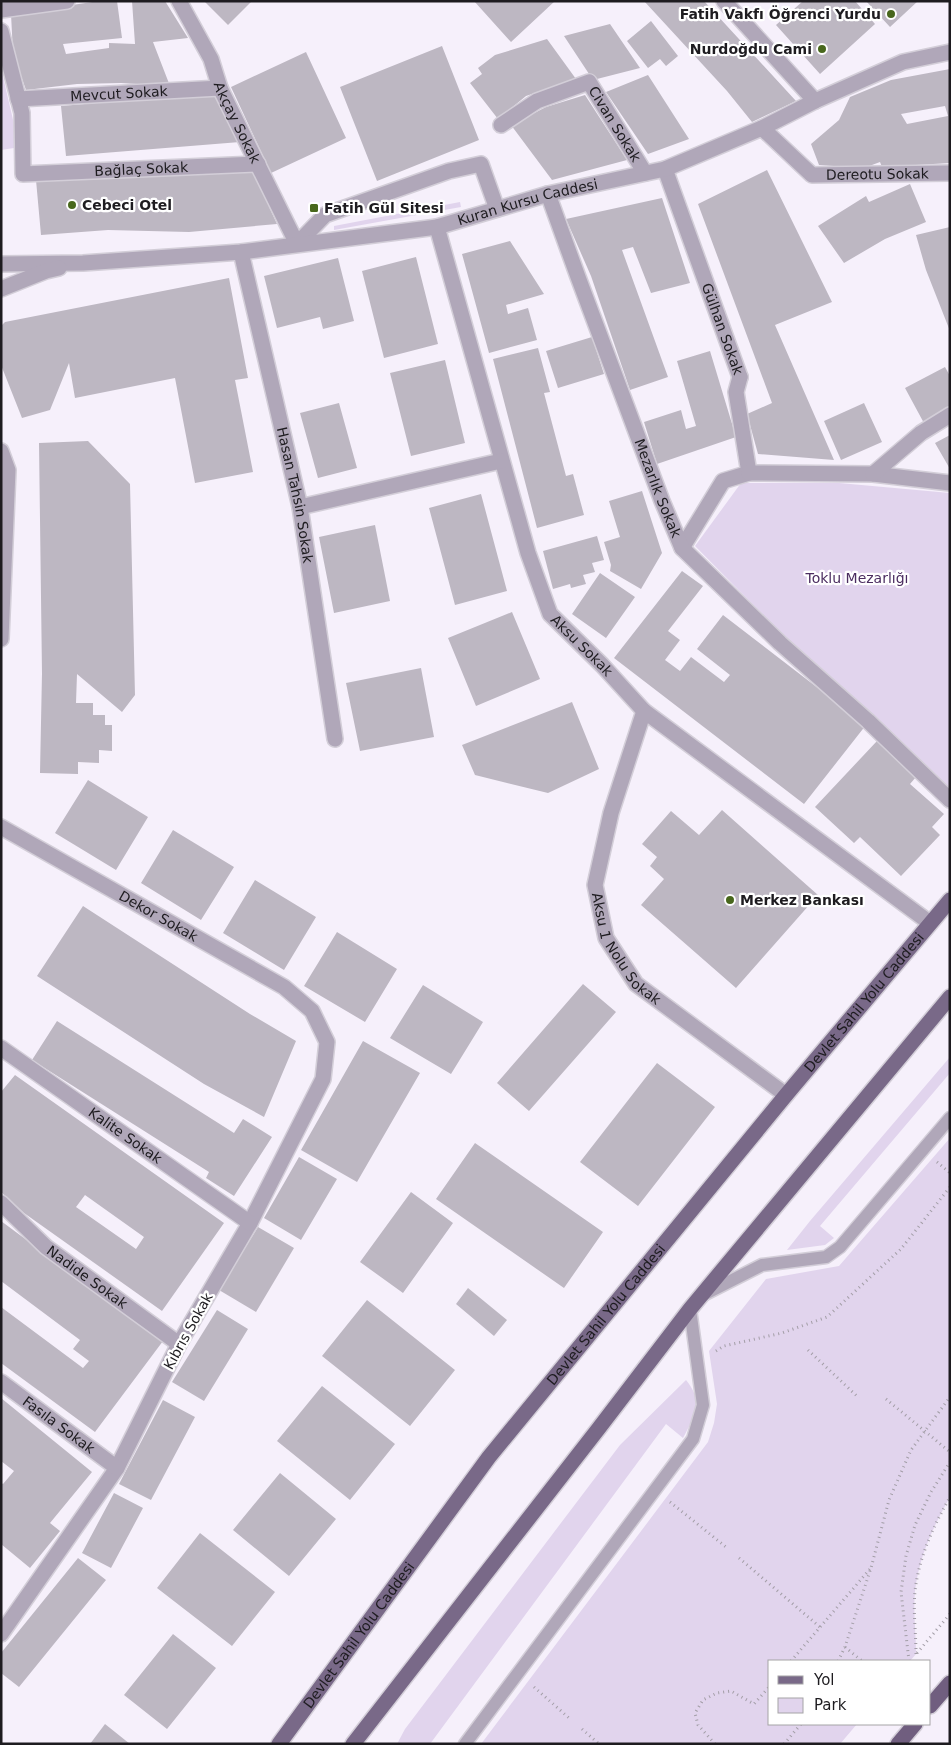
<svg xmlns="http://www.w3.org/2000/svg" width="951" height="1745" viewBox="0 0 951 1745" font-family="'DejaVu Sans',sans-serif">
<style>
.green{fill:#e1d4ed}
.building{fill:#bdb7c2;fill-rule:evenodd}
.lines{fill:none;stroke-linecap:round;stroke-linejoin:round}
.service-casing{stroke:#d3ced8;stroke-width:15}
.pedestrian-casing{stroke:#d3ced8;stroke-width:18}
.minor-casing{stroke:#d3ced8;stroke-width:18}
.tertiary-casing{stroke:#d3ced8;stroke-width:18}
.primary-casing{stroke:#d3ced8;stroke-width:18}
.trunk-casing{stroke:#d3ced8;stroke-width:18}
.path{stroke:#a39ea7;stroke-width:3;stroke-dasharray:1 4;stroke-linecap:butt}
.service{stroke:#b0a7b9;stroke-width:12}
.pedestrian{stroke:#b0a7b9;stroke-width:15}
.minor{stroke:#b0a7b9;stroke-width:15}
.tertiary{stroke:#b0a7b9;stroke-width:15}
.primary{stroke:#796988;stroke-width:15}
.trunk{stroke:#705e7f;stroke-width:15}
.poi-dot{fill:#48671c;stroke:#fff;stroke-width:2}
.labels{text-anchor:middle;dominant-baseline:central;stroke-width:4.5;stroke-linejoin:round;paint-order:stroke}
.poi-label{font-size:14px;font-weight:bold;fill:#1e1c20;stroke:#fff;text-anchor:start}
.street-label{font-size:14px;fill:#1e1c20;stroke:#fff}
.park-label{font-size:14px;fill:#4b2d60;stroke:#fff}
</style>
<rect width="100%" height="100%" fill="#f6f0fb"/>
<path class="green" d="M1,68L17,137L14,148L1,150Z
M460,202L461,207L334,230V226Z
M741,483H839L950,493V789L787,639L695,546Z
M950,1057V1073L820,1226L834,1238L825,1245L787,1250L810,1221Z
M950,1138V1497C933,1527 919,1557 915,1591C913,1612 916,1633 916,1654L910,1661H770V1724H857L840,1744H481L708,1442L714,1423L717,1404L709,1351L766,1279L839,1266Z
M686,1380C704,1402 695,1415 683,1438L666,1424L430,1744H397L405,1729L620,1445Z"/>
<path class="building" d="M99,1H117L122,38L63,44L66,54L109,48V43L135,44L132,1H165L188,38L153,42L170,86L121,83L77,84L26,90L13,53L11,14Z
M204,1H252L228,25Z
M474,1H555L511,42Z
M644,1H704L796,101L752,122L727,91Z
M803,1H855L875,24L820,74L776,25Z
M866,1H918L890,27Z
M651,21L678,56L666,66L660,59L648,68L627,41Z
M610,24L640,68L593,80L564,36Z
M547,39L576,79L526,96L498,119L470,83L482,74L478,68L495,55Z
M442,46L479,140L377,181L340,87Z
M306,52L346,138L271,173L231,87Z
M950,69V163L882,167L880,162L864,168L819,165L811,144L839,120L850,97L891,80ZM945,106L948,116L907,124L901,114Z
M648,75L689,139L648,154L606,92Z
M215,93L240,142L66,156L61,106Z
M585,95L627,160L552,180L511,125L546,107Z
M252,169L277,224L189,232L108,230L41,235L36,180Z
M767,170L832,302L775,325L834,460L758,454L747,414L772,403L698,204Z
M910,184L926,222L885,239L844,263L818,226L866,196L869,202Z
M662,198L690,283L651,293L633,247L622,250L668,377L630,390L591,276L566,219Z
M950,227V331L926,270L916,235Z
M510,241L544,294L506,305L508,314L528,308L537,340L489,353L462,254Z
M416,257L438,344L384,358L362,271Z
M338,258L354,321L323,329L320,317L277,328L264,276Z
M229,278L248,378L235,380L253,472L195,483L175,378L75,398L69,363L50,410L22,418L1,365V326L5,322Z
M592,337L604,374L558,388L546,351Z
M538,348L550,392L544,393L566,476L573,474L584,515L537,528L493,359Z
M710,351L736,437L657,464L644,422L681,410L686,429L696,426L677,361Z
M445,360L465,443L411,456L390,373Z
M945,367L950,376V412L925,425L905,388Z
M339,403L357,468L318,478L300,413Z
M864,403L882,442L841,460L824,421Z
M950,435V469L935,443Z
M88,441L130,484L135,695L122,712L77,674L76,703H93V715H105V725H112V751L99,750V763L78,762V774L40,773L42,673L39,443Z
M642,491L662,553L641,589L610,571L611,565L604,542L620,537L609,501Z
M481,494L507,591L455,605L429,508Z
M375,525L390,601L334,613L319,537Z
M597,536L604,560L592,563L595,572L583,575L586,584L571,588L570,584L553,589L543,551Z
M682,571L703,586L668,631L680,640L665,660L680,671L691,657L724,682L730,675L697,649L723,615L866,725L804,804L614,658Z
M600,573L635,597L606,638L572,614Z
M512,612L540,679L476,706L448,638Z
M421,668L434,737L360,751L346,683Z
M572,702L599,769L548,793L475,775L462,745Z
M877,741L916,777L910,784L944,814L932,827L940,835L901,876L860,837L854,843L815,807Z
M88,780L148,817L116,870L55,833Z
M722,810L818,895L736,988L641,905L664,879L650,866L657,857L642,844L671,811L699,835Z
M173,830L234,867L201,920L141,883Z
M255,880L316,917L284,970L223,933Z
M83,906L250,1014L296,1041L264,1117L204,1084L37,976Z
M337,932L397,969L365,1022L304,986Z
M583,984L616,1012L529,1111L497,1083Z
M423,985L483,1022L451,1074L390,1038Z
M57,1021L234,1133L243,1119L272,1137L234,1196L206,1178L209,1172L32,1060Z
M363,1041L420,1073L357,1182L301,1150Z
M657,1063L715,1107L638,1206L580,1162Z
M15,1075L224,1223L162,1311L24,1213L1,1192V1092ZM85,1195L144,1237L136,1249L76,1207Z
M475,1143L603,1232L564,1288L436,1199Z
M299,1157L337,1179L301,1240L264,1218Z
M411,1192L453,1223L403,1293L360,1262Z
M1,1221L163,1341L95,1432L1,1363V1307L83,1368L89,1361L73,1349L80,1340L1,1281Z
M258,1227L294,1248L256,1312L219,1290Z
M468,1288L507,1320L494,1336L456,1304Z
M367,1300L455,1370L410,1426L322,1356Z
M217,1310L248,1329L204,1401L172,1382Z
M322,1386L395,1444L350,1500L277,1441Z
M1,1398L92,1472L50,1523L60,1531L30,1568L1,1544V1483L3,1484L14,1471L1,1461Z
M163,1400L195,1417L151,1500L119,1484Z
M280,1473L336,1519L289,1576L233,1530Z
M114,1493L143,1508L111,1568L82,1553Z
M200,1533L275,1592L232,1646L157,1588Z
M78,1558L106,1580L19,1687L1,1673V1653Z
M173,1634L216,1668L167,1729L124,1695Z
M105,1724L130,1744H90Z"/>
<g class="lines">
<g class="service-casing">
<path id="service" d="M703,1295L762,1265L826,1257L840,1247L950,1118
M465,1744L693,1439L703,1405L690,1309"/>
</g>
<g class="pedestrian-casing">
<path id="pedestrian" d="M682,548L723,481L749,473L736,392L740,377"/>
</g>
<g class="minor-casing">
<g id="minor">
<path id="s1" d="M179,1L211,59L220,88L297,244L325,215L449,171L481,164L497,209"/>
<path d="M724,1L815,101"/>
<path d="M1,10L67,1"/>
<path id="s2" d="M1,31L22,113L23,174L258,164"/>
<path id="s3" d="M18,99L220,88"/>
<path id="s4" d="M501,125L537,101L589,82L645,173"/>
<path id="s5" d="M762,128L812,175L950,173"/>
<path id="s6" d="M665,169L740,377"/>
<path id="s7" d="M548,194L578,277L662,501L682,548L780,643L868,721L950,800"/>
<path id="s8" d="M437,227L528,553L550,614L602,665L644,711L930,923"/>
<path id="s9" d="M241,252L300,507L335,739"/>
<path d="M749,473L873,474L950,483"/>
<path d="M873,474L921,433L950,415"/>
<path d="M300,507L501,461"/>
<path id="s10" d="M644,711L611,813L595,885L606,938L636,984L786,1095"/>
<path id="s11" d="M1,827L284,987L312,1011L327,1042L323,1079L250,1223L179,1344L117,1468L1,1634"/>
<path id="s12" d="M1,1048L250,1223"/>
<path id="s13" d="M1,1203L46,1247L179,1344"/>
<path id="s14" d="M1,1382L117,1468"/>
</g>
</g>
<g class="tertiary-casing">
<g id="tertiary">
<path id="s15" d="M1,264L83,263L241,252L437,227L548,194L665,169L762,128L815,101L903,62L950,52"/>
<path d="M1,289L46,271L59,268"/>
<path d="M1,451L8,470L1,639"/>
</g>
</g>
<g class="primary-casing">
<g id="primary">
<path id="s16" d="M279,1744L489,1457L786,1095L950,900"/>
<path d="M353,1744L599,1428L690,1309L950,997"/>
</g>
</g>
<g class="trunk-casing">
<path id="trunk" d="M930,1706L950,1683
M898,1744L915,1724"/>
</g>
<path class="path" d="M937,1162L950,1173
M808,1350L859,1398
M716,1351L724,1346L782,1333L827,1317L901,1249L950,1187
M886,1399L950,1452
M670,1502L726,1547
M739,1558L820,1627
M845,1647L862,1661
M917,1653L950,1614
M916,1654C916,1633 913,1612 915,1591C919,1557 933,1527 950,1497
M791,1661L870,1569
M838,1661L845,1647L871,1568L889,1500L911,1450L950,1397
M909,1661L901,1592L906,1556L915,1525L931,1492L950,1462
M534,1687L569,1718
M582,1729L599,1744
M715,1744L698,1725L695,1713L703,1700L717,1693L731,1691L754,1704L770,1686
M784,1744L801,1724"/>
<use href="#service" class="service"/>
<use href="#pedestrian" class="pedestrian"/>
<use href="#minor" class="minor"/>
<use href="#tertiary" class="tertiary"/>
<use href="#primary" class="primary"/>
<use href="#trunk" class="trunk"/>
</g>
<g class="poi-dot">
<circle cx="891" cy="14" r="5"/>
<circle cx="822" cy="49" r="5"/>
<circle cx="72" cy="205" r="5"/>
<rect x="309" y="203" width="10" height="10" rx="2.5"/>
<circle cx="730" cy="900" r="5"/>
</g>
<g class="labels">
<g class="poi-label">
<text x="881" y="14" text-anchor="end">Fatih Vakfı Öğrenci Yurdu</text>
<text x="812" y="49" text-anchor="end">Nurdoğdu Cami</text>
<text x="82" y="205">Cebeci Otel</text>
<text x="324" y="208">Fatih Gül Sitesi</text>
<text x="740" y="900">Merkez Bankası</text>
</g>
<g class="street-label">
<text stroke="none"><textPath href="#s3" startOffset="101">Mevcut Sokak</textPath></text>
<text stroke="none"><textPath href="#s1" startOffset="135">Akçay Sokak</textPath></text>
<text stroke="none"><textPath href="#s4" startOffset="148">Civan Sokak</textPath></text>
<text stroke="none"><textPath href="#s2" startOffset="264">Bağlaç Sokak</textPath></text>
<text stroke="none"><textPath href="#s5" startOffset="134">Dereotu Sokak</textPath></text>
<text stroke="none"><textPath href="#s15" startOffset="532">Kuran Kursu Caddesi</textPath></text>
<text stroke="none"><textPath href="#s6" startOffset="170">Gülhan Sokak</textPath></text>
<text stroke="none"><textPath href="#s7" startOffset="314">Mezarlık Sokak</textPath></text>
<text stroke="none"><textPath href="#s9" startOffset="249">Hasan Tahsin Sokak</textPath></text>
<text stroke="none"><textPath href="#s8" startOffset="448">Aksu Sokak</textPath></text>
<text stroke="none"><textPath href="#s11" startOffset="181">Dekor Sokak</textPath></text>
<text stroke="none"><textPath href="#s10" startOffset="254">Aksu 1 Nolu Sokak</textPath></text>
<text stroke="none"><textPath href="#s16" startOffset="945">Devlet Sahil Yolu Caddesi</textPath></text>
<text stroke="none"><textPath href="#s12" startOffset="152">Kalite Sokak</textPath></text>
<text stroke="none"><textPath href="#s13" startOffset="114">Nadide Sokak</textPath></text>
<text stroke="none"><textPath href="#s16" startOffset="540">Devlet Sahil Yolu Caddesi</textPath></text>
<text transform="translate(188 1331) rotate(-61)">Kıbrıs Sokak</text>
<text stroke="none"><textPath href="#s14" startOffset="72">Fasıla Sokak</textPath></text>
<text stroke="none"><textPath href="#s16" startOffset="135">Devlet Sahil Yolu Caddesi</textPath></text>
</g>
<g class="park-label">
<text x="857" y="578">Toklu Mezarlığı</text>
</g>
</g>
<rect width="951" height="1745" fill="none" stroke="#1e1c20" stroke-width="5"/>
<rect x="768" y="1660" width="162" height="65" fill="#ffffff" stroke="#a5a4a6"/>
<rect x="778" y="1676" width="25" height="8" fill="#796988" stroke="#a5a4a6"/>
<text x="814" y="1685" font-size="15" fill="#1e1c20">Yol</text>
<rect x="778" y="1698" width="25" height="15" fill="#e1d4ed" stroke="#a5a4a6"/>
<text x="814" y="1710" font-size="15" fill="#1e1c20">Park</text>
</svg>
